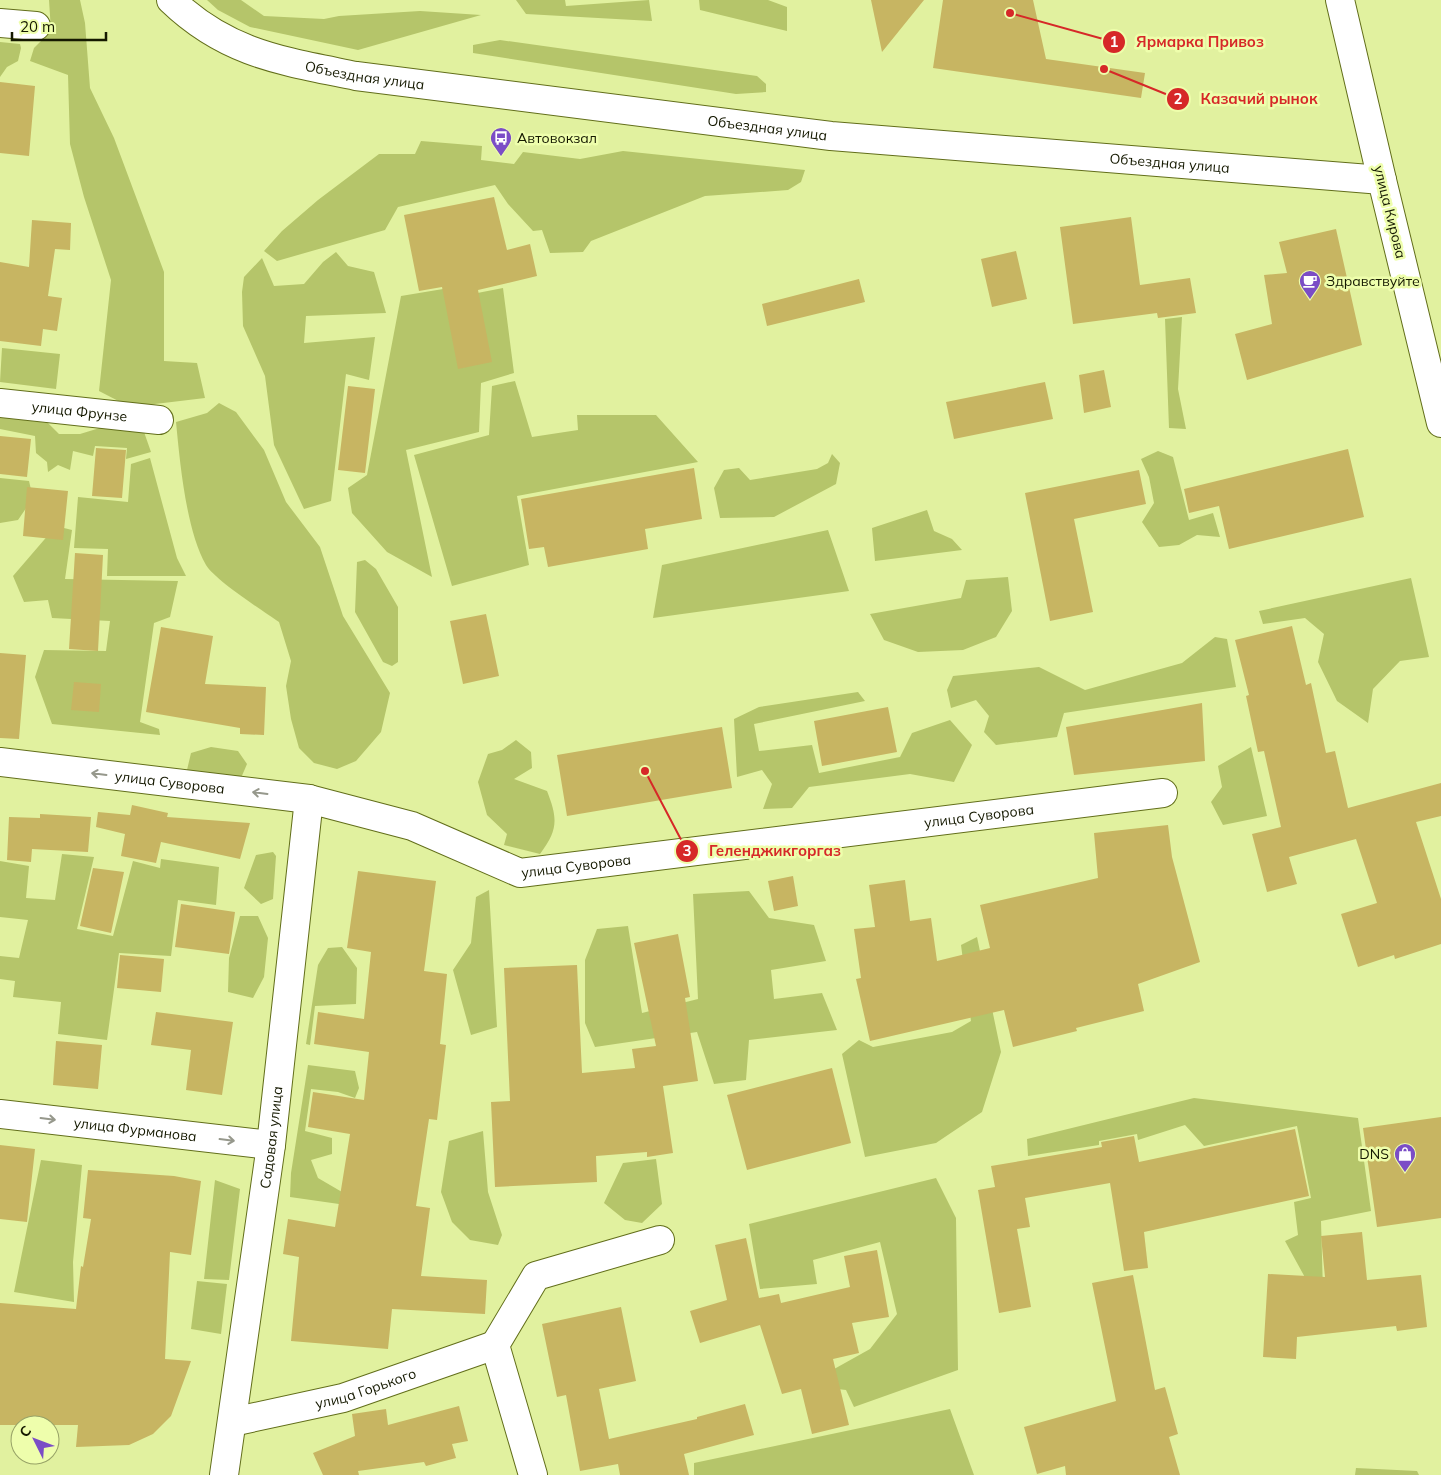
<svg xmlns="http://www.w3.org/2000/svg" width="1441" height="1475" viewBox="0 0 1441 1475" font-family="Mulish,sans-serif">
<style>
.green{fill:#b5c56a}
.building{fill:#c7b562}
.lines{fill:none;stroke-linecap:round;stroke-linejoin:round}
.minor-casing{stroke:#626e1a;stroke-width:30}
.major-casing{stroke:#626e1a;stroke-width:30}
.minor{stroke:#fff;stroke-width:28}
.major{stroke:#fff;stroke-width:28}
.oneway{stroke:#96988c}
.labels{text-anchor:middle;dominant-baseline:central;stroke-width:5;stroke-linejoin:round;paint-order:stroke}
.street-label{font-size:14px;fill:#151900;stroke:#eefeac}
.poi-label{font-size:14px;fill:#151900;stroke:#eefeac;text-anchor:start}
.leader{fill:none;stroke:#d62828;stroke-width:2}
.callout-dot{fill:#d62828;stroke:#eefeac;stroke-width:2}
.mark-label{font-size:15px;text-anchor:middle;font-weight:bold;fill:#fff}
.callout-label{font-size:15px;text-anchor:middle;font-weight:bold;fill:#d62828;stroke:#eefeac;stroke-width:5;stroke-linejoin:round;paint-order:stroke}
</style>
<rect width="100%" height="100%" fill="#e1f19f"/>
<path class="green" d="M49,0H80L85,23L90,88L114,138L164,272V361L197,363L205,398L130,407L99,391L111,280L84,197L70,144L68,75L30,61L34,48L51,31Z
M207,0H241L264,16L324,19L339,16L420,11L481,15L358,50L250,27L218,10Z
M516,0H565L566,6L649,0L652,21L526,14Z
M699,0H768L787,7V31L700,10Z
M500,40L757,76L766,84V92L736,94L473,53V45Z
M0,42L20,44L21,48L18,61L7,67L0,77Z
M421,141L482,146L481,160L514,164L523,152L580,159L623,151L805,170L801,182L788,190L705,196L591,241L583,252L550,253L542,230L533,231L508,204L495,185L398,207L385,230L277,261L264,251L282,231L318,200L379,154H415Z
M336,252L348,266L374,272L386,313L306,316L304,343L375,337L369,380L346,374L331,501L304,509L274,445L265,376L243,326L242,292L244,277L262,258L274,286L304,284L323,262Z
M455,287L457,297L503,288L514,373L481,383L479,432L406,450L432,577L387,552L352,513L348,488L367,475L401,296Z
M1182,317L1178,389L1186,429L1169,428L1165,319Z
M2,348L60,354L56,389L0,382Z
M515,381L532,437L578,430L577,415H656L698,462L517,496L529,565L452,586L414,455L489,435L492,386Z
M219,403L236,412L264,450L286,502L320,547L343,616L390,693L381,732L356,761L337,769L314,763L299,748L291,719L286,686L291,661L279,622C263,611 215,580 206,565C186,530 180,463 176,422L207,413Z
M0,417L48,423L59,434H80L103,427L144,432L151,452L126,459L127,448L95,446L93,456L73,451L70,470L58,465L48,472L47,462L36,453L35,436L0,429Z
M1158,451L1173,457L1189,520L1213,513L1220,537L1197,535L1179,545L1159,547L1142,522L1154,503L1149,477L1141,459Z
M832,454L840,463L836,484L774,517L720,518L714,488L724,470L739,468L750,480L817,469L828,463Z
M150,458L177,558L186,576H107L108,549L74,548L78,497L128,502L131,464Z
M0,478L29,481L33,498L18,520L0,523Z
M927,510L934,531L952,539L962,550L875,561L872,528Z
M56,526L72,530L65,579L178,581L170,617L154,623L140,722L159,729L160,735L52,724L35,677L44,650L106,651L110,621L52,618L48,600L24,602L13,576Z
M828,530L849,591L653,618L662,565Z
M365,560L376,569L398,607V662L392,666L383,662L355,612L357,562Z
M1008,577L1012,611L996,637L963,650L918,652L884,640L870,614L961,598L966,580Z
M1411,578L1429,657L1400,661L1373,689L1368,723L1337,701L1318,662L1324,634L1305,618L1263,624L1259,611Z
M1215,637L1227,639L1236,687L1064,713L1057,737L996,745L984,732L989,716L976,700L951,708L947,690L953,676L1039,667L1085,690L1182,663Z
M858,692L865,701L754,724L759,751L812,745L819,773L900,757L912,733L950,720L972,745L954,782L910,774L809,787L792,808L763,809L772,784L762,770L737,777L734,719L759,707Z
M516,740L531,752L532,768L514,779L547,791C558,819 558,830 540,854L504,845L507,834L487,815L478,782L488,754L502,750Z
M211,747L238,751L247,764L241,778H193L187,770L191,753Z
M1251,747L1267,816L1223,825L1211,802L1222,787L1218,766Z
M273,852L276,856L273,899L261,904L244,888L256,855Z
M62,854L94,857L77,929L113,936L133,861L160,868L161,859L219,867L216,905L178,900L171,956L119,953L107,1040L58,1034L61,1002L13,997L15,981L0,979V956L19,958L28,920L0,917V861L29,866L26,898L55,900Z
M489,890L497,1027L471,1035L453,970L471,943L476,897Z
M749,891L769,918L814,925L826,961L771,970L774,999L822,993L837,1030L749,1040L746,1080L714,1084L697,1032L595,1047L585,1023V960L597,929L628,926L642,1013L698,999L693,894Z
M240,916H258L268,938L264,977L253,998L228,992L229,958Z
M977,937L1001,1052L982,1112L936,1143L865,1157L842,1054L859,1040L873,1047L952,1032L971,1021L961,945Z
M342,947L357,968L356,1004L315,1006L310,1045L306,1044L318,965L328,948Z
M308,1065L355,1071L359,1088L355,1098L338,1092L311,1089L305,1131L332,1138V1154L311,1160L318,1178L342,1192L339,1204L290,1197L291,1173Z
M1194,1098L1358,1118L1371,1211L1321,1221L1323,1292H1313L1285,1241L1298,1235L1294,1202L1311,1198L1297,1126L1204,1146L1185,1125L1138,1140L1137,1134L1099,1141V1145L1028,1156L1027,1139Z
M483,1131L488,1192L502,1235L498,1245L470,1240L452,1222L441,1192L449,1141Z
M656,1159L662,1204L642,1223L625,1220L604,1203L623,1163Z
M41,1160L82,1165L73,1262L74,1302L14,1292Z
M936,1178L956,1218L958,1370L854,1407L846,1390L829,1388L827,1373L870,1349L897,1314L880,1242L813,1260L817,1284L760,1289L749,1224Z
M215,1180L240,1189L229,1280L204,1279Z
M197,1281L227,1284L221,1334L191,1329Z
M950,1409L974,1475H694V1463Z
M1356,1468L1417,1471L1419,1475H1355Z"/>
<path class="building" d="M871,0H924L882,52Z
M943,0H1033L1046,59L1145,73L1141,98L933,68Z
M0,82L35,86L29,156L0,153Z
M494,197L507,250L530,244L537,276L478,290L492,362L458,369L442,287L419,291L404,215Z
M1131,217L1140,285L1190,278L1196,313L1158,318L1157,313L1073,324L1060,227Z
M32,220L71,223L70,250L55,249L48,296L62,298L57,331L43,329L41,346L0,341V262L29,267Z
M1336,229L1362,345L1247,380L1235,334L1272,324L1264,275L1287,273L1279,242Z
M1016,251L1027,299L992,307L981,259Z
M859,279L865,302L767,326L762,304Z
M1104,370L1111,407L1084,413L1079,375Z
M1045,382L1053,419L954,439L946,402Z
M348,386L375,389L365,473L338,470Z
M0,436L31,439L27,477L0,474Z
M96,448L126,450L122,498L92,496Z
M1348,449L1364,517L1229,549L1219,506L1189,513L1184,489Z
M694,468L702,519L645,529L648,549L548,567L544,547L529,549L521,499Z
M1139,470L1146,504L1074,519L1093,612L1050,621L1025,493Z
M27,487L68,491L63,540L23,536Z
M75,553L103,555L98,651L69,649Z
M486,614L499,676L463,684L450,621Z
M1292,626L1306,685L1311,683L1326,753L1335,751L1348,808L1441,783V816L1416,822L1441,899V944L1395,959L1394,955L1358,967L1341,914L1377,903L1356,839L1289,857L1297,884L1267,892L1252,834L1281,827L1264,751L1258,752L1246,696L1249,695L1235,640Z
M161,627L213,636L205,684L266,687L264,735L240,734V728L146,712Z
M0,653L26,655L19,739L0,738Z
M74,682L101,684L99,712L71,710Z
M1202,703L1205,761L1074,775L1066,727Z
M888,707L897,752L822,766L814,721Z
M722,727L732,788L567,816L557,755Z
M132,805L168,813L167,817L250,823L240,859L161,842L156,863L121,856L125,834L96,827L98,812L130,815Z
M40,814L91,817L88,852L32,849L31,862L7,860L9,817L40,818Z
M1168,825L1172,857L1200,962L1138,984L1144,1011L1076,1028L1077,1031L1013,1047L1004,1010L870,1041L856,979L861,978L854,929L875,927L869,885L905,880L910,921L931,918L937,961L990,948L980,905L1098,878L1094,833Z
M93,868L124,872L111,933L80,926Z
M358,871L436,881L424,971L447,974L440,1044L446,1045L437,1120L429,1119L416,1206L430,1208L421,1276L487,1280L485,1314L392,1309L388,1349L291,1341L299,1257L283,1254L288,1219L335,1227L350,1134L308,1127L313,1092L364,1100L369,1052L314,1044L318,1012L364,1019L371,952L347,948Z
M793,876L798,906L774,911L768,881Z
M181,904L235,912L229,954L175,947Z
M678,934L690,997L685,998L698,1081L663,1086L673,1153L647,1157V1152L596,1156L597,1182L495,1187L491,1102L510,1101L504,968L577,965L582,1073L635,1068L632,1049L656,1046L634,943Z
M120,955L164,959L161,992L117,988Z
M156,1012L233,1022L222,1095L186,1090L191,1050L151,1045Z
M56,1041L102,1045L98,1089L53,1085Z
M832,1068L851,1143L747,1170L727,1095Z
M1441,1117V1218L1377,1227L1363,1128Z
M1295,1129L1309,1196L1144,1232L1148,1268L1124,1271L1110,1183L1025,1198L1030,1227L1017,1229L1031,1307L999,1313L978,1190L995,1187L991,1166L1102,1147L1101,1142L1134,1136L1139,1162Z
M0,1145L35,1149L27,1222L0,1219Z
M88,1170L174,1176L201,1181L191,1255L170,1252L165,1359L191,1361L171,1416L153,1434L129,1445L76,1447L78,1425H0V1303L76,1309L81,1266L83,1267L91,1219L83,1218Z
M1362,1232L1367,1280L1421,1275L1427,1327L1397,1331L1396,1326L1297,1337L1296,1359L1263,1357L1268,1274L1325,1277L1321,1236Z
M746,1238L759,1298L779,1294L781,1303L850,1287L844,1256L877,1250L889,1317L852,1323L859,1353L833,1359L849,1425L812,1434L801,1389L782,1394L760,1325L700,1343L690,1311L727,1300L715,1245Z
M1133,1275L1155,1390L1165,1387L1178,1434L1169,1437L1180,1475H1066L1065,1466L1037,1474L1024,1427L1116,1401L1092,1283Z
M621,1307L636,1381L599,1389L609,1439L697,1419V1417L745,1404L754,1435L684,1454L689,1475H620L618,1464L580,1471L566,1395L557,1397L542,1324Z
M459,1406L468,1441L452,1444L456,1458L426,1466L424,1462L358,1471L359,1475H323L313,1453L355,1436L352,1414L386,1409L388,1425Z"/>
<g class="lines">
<g class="minor-casing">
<g id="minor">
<path d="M1340,0L1382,180"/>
<path d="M0,23L36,26"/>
<path id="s1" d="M0,403L159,420"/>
<path id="s2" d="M0,762L309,799L412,826L520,873L1163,793"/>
<path id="s3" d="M0,1114L271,1145"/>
<path id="s4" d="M232,1422L343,1398L495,1345"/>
<path id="s5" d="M224,1475L271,1145L309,799"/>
<path d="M533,1475L495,1345L536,1276L660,1240"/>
</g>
</g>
<g class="major-casing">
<g id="major">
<path id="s6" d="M171,0C227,54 283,61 356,76L831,136L1382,180L1441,423"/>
</g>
</g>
<use href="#minor" class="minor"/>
<use href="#major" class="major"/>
</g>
<defs><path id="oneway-shaft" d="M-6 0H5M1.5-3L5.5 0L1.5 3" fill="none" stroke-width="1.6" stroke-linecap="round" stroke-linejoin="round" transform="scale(1.25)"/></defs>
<g class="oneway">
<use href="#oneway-shaft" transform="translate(99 774) rotate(-173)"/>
<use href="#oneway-shaft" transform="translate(260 793) rotate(-173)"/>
<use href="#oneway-shaft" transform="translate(48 1119) rotate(7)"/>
<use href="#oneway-shaft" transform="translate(227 1140) rotate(7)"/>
</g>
<defs>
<g id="bus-pin" transform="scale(1.125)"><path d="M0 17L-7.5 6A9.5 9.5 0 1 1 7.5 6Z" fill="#7b4dc6" stroke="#eefeac"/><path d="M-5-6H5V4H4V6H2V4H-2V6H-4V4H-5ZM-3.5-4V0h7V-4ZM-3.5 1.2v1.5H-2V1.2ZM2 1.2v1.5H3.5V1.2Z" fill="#fff"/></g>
<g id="cafe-pin" transform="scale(1.125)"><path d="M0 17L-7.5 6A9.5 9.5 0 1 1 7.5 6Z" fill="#7b4dc6" stroke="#eefeac"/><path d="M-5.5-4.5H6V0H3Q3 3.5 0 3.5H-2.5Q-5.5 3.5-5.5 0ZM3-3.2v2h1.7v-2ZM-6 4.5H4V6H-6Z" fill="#fff"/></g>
<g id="shop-pin" transform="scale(1.125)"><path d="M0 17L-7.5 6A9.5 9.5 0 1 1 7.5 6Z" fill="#7b4dc6" stroke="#eefeac"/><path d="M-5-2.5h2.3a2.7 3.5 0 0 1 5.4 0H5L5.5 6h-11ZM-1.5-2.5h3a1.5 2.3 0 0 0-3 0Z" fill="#fff"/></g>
</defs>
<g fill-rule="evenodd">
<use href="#bus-pin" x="501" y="138"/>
<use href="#cafe-pin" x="1310" y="281"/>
<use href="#shop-pin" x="1405" y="1154"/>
</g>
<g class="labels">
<g class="street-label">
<text stroke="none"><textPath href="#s6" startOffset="212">Объездная улица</textPath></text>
<text stroke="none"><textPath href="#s6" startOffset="618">Объездная улица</textPath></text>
<text stroke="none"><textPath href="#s6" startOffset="1022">Объездная улица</textPath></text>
<text transform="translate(1390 212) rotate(76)">улица Кирова</text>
<text stroke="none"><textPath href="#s1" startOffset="80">улица Фрунзе</textPath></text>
<text stroke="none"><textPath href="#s2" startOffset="171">улица Суворова</textPath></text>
<text stroke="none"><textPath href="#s2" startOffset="998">улица Суворова</textPath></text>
<text stroke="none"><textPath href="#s2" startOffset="592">улица Суворова</textPath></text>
<text stroke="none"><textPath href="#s3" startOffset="136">улица Фурманова</textPath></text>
<text stroke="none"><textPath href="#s5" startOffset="341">Садовая улица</textPath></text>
<text stroke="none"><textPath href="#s4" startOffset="138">улица Горького</textPath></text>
</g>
<g class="poi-label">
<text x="517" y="138">Автовокзал</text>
<text x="1326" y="281">Здравствуйте</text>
<text x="1389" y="1154" text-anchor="end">DNS</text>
</g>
</g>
<path class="leader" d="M1010 13L1114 42M1104 69L1178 99M645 771L687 851"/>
<g class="callout-dot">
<circle cx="1010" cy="13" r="5"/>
<circle cx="1104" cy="69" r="5"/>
<circle cx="645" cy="771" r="5"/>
<circle cx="1114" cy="42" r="12"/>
<circle cx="1178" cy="99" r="12"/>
<circle cx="687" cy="851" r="12"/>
</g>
<g class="mark-label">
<text x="1114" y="47">1</text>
<text x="1178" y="104">2</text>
<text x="687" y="856">3</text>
</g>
<g class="callout-label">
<text x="1200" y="47">Ярмарка Привоз</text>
<text x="1259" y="104">Казачий рынок</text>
<text x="775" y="856">Геленджикгоргаз</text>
</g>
<g transform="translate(35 1440) rotate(312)"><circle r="24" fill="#eefeac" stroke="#97a267"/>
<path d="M0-4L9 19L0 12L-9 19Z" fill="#7b4dc6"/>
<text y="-8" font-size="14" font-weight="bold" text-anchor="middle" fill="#151900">С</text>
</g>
<path d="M12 32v8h94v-8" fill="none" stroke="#151900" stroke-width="2.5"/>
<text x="20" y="32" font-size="15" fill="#151900" stroke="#eefeac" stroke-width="4" paint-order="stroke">20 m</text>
</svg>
